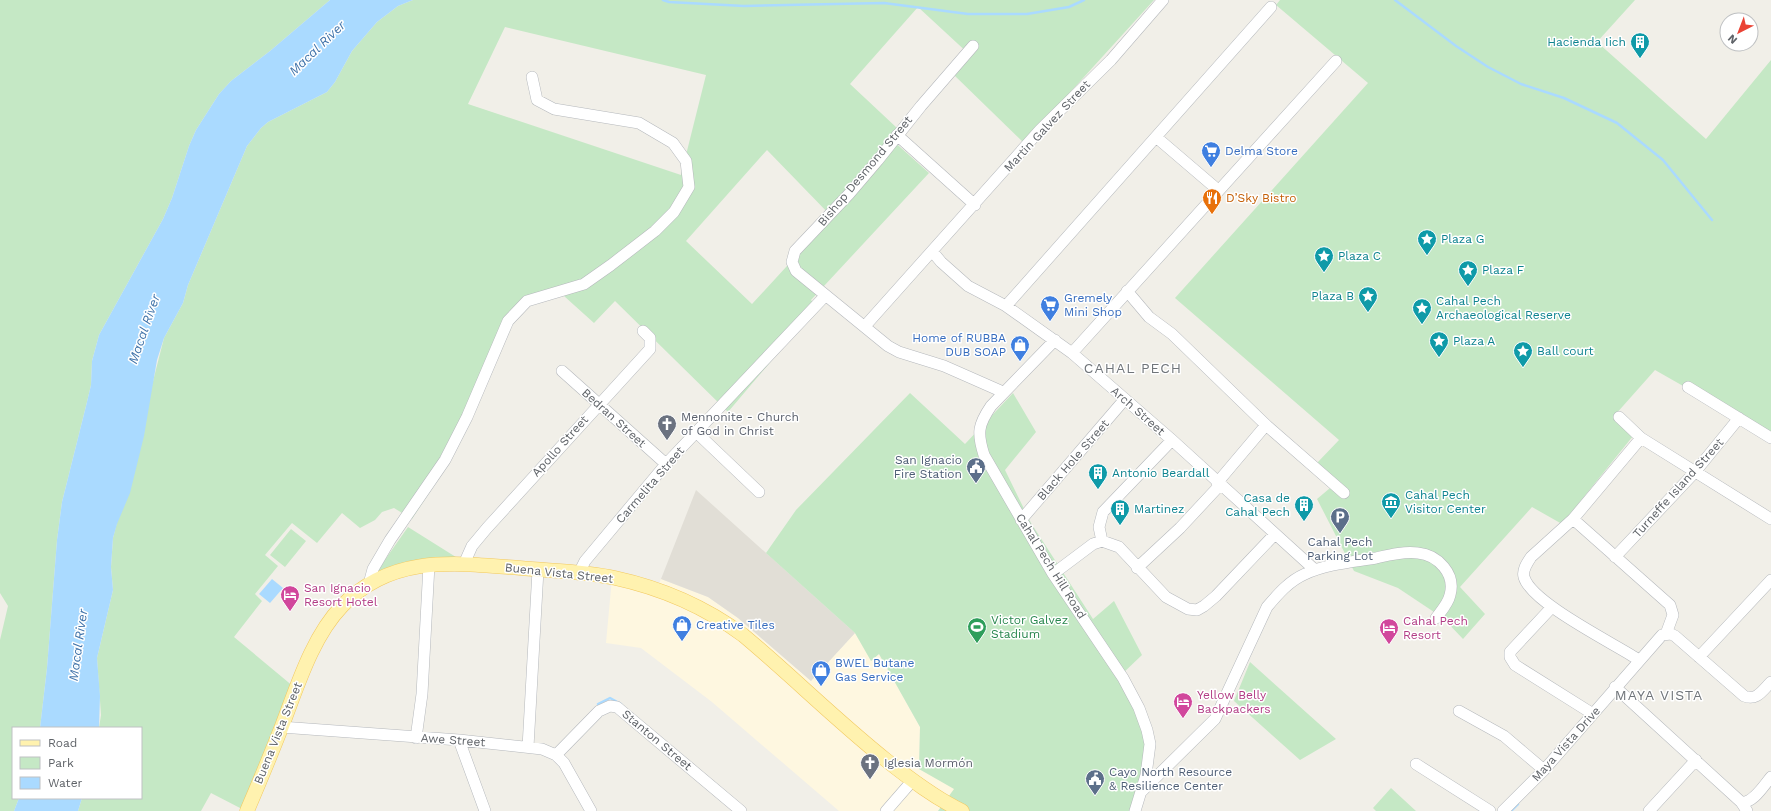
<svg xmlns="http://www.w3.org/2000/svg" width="1771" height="811" viewBox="0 0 1771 811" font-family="'Work Sans',sans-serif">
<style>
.commercial{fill:#fef7e0}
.education{fill:#e1ded6}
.green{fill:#c5e8c5;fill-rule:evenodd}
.water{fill:#aadaff}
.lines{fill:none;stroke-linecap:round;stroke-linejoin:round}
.stream{stroke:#aadaff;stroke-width:2.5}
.minor-casing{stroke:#b5b8bc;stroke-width:12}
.major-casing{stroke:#f2c960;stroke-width:15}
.minor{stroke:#fff;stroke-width:11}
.major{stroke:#fff2af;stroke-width:14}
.labels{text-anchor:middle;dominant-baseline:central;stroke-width:3;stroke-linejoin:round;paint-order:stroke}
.culture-label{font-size:12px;fill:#0d838f;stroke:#fff;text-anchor:start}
.street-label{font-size:12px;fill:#5f6368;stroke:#fff}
.shop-label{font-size:12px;fill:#366cbe;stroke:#fff;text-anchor:start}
.food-label{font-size:12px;fill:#c56008;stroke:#fff;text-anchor:start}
.worship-label{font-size:12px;fill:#5b616d;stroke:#fff;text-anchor:start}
.service-label{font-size:12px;fill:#4e5e75;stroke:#fff;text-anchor:end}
.hotel-label{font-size:12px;fill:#b23c85;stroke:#fff;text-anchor:start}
.leisure-label{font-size:12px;fill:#27864d;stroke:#fff;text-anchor:start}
.water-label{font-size:13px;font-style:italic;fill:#4174aa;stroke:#fff}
.quarter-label{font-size:14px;letter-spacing:1px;fill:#70757a;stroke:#fff}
</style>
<rect width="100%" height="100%" fill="#f1efe8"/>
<path class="commercial" d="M612,578L656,591L661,579L708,597L738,618L811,681L855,633L871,660L879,654L920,727L919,769L955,789L938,811H839L712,702L641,648L606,643Z"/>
<path class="education" d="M696,490L855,633L811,681L738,618L708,597L661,579Z"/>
<path class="green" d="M0,0H330L270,51L231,81L219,94L196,130L189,146L172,198L163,219L99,335L92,361L91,385L86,406L62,502L57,540L47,668L40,728H13V798H19L14,811H0V640L8,606L0,593Z
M413,0H1154L1024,143L954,75L971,56L918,7L850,84L897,128L890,138L929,173L811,300L817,307L728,412L615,301L594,323L564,296L534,298L522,303L452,458L412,519L394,508L382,512L375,520L360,528L342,513L317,543L292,523L265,555L278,566L255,594L262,601L234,637L294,687L242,809L211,793L201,811H78L82,798H141V728H99L101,715L97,658L113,590L111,567L113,538L164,338L183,303L188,285L247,146L261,128L268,122L327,92L335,82L352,51L377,22L398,6ZM505,27L706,75L681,175L468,104ZM767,150L832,217L752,304L686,241Z
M1280,0H1635L1597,42L1706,139L1771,60V436L1655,370L1615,415L1633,436L1562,524L1532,507L1460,587L1485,614L1463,639L1443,618L1398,588L1354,571L1317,499L1336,483L1316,464L1339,440L1175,298L1368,83L1276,5Z
M910,393L965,444L1013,393L1036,432L1005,470L1031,523L1093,619L1114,601L1142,655L1121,675L1151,731L1139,811H938L954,789L919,769L920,727L879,654L871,661L855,633L766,553L796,510Z
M408,527L467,564L422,565L368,584Z
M291,529L306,541L285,567L270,555Z
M1250,662L1336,739L1300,760L1234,701Z
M1391,788L1416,811H1376L1373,808Z"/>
<path class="water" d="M330,0H413L398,6L377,22L352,51L335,82L327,92L268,122L261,128L247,146L188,285L183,303L164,338L157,360L144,436L130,493L117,524L113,538L111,567L113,590L97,658L100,696L99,728H40L47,668L57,540L62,502L86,406L91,385L92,361L99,335L163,219L172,198L189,146L196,130L219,94L231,81L270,51Z
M272,579L283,588L270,603L259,594Z
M19,798H82L78,811H14Z"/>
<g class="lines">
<path class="stream" d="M663,0L669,2L744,6L884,3L968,14H1027L1069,7L1084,0
M1395,0L1456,46L1488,67L1521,84L1564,98L1617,123L1663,160L1712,220
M598,704L610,698L621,704
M1511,811L1518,804"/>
<g class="minor-casing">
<path id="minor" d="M973,46L921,106L878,160L849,194L795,251L792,262L796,271L888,346L899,352L944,366L1003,392
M897,135L975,205
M1156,137L1218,190
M932,251L941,262L968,286L1006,306L1072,353L1172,440L1315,570
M1127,291L1149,317L1172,334L1266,425L1344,493
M1006,306L1271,7
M865,326L1040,130L1111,60L1163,0
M1055,340L991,406C978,425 977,433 984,455L1053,574L1123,678L1139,708L1147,730L1150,744L1146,775L1135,811
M1072,353L1336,61
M562,371L666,464
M1688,387L1771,438
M1619,417L1641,438L1771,519
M696,432L759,492
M1641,438L1573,519L1670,605L1673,615L1666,634
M1217,483L1266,425
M1573,519L1531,557C1527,563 1522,570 1524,577C1531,603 1615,644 1639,660
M1021,520L1125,399
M1102,541L1099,527L1103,512L1172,440
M1615,557L1695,472L1739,418
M464,564L472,546L487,528L650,349V338L643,331
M1137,568L1180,528L1220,485
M579,573L585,561L666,464L825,296
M1053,574L1093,544L1102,541L1119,547L1166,597L1188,609L1197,610L1204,606L1216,596L1275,534
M369,584L373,569L390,540L445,460L467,417L508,321L527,301L584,284L611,265L655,231L674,212L689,187L686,161L673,143L639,123L554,109L537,100L532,77
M1552,607L1510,652V657L1515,665L1593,714
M1699,657L1771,580
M1615,687L1741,802L1747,811
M1459,711L1504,736L1544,770
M281,727L459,740L542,749L556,755L564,763L591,811
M416,738L422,694L429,565
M459,740L485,811
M528,747L538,570
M556,755L599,711L610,706L617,707L741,811
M1416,764L1490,811
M1141,792L1215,719L1267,607C1278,594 1289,581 1305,574C1327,564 1352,562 1376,558C1389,555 1404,551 1418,553C1438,555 1456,574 1450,595C1448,604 1441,611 1436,618
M1741,802C1753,804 1764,785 1771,777
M886,811L913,780
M1503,811L1544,770L1662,635L1671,634L1675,636L1744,696C1757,701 1762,691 1771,682
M1649,811L1696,760"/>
</g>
<g class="major-casing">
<path id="major" d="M247,811C259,783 271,754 282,726C297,687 312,637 342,606C392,554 455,563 520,568C552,571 584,571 615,578C661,588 705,607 743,635C792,676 837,721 886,760C910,779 935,798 962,811"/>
</g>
<use href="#minor" class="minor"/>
<use href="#major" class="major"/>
</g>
<defs>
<g id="building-pin" transform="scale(1)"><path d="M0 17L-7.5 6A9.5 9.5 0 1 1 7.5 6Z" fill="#0f9aa8" stroke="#fff"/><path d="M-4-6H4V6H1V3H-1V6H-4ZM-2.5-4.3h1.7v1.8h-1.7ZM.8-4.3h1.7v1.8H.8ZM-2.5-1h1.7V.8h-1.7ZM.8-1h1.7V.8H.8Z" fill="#fff"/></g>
<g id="supermarket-pin" transform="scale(1)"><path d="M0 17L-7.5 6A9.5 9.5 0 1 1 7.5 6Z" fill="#3f7fe0" stroke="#fff"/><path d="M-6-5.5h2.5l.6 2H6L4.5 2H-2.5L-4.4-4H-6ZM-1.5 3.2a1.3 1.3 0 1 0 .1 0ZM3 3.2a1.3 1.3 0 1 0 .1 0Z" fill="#fff"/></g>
<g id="restaurant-pin" transform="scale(1)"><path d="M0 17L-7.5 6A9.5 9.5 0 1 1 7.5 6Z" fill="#e8710a" stroke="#fff"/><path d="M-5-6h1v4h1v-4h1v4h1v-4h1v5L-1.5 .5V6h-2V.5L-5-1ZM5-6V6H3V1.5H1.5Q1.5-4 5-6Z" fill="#fff"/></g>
<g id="sight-pin" transform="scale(1)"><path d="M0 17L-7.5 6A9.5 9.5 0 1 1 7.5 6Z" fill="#0f9aa8" stroke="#fff"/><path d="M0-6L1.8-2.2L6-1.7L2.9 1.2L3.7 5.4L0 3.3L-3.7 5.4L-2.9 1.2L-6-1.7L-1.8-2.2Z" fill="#fff"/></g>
<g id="shop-pin" transform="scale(1)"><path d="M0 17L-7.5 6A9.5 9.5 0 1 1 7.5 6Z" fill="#3f7fe0" stroke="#fff"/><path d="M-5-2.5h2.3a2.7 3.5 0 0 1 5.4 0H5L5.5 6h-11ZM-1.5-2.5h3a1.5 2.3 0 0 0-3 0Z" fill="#fff"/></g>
<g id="church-pin" transform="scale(1)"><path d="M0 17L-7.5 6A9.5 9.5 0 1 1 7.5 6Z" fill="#6b7280" stroke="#fff"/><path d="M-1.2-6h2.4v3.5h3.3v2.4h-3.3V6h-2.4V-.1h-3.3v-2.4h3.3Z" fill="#fff"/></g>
<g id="civic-pin" transform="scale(1)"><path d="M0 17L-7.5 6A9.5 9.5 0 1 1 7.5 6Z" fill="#5c6f8a" stroke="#fff"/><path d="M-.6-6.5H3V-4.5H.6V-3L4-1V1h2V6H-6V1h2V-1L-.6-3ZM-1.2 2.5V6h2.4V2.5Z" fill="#fff"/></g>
<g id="museum-pin" transform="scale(1)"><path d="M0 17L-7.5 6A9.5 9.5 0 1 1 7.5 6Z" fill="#0f9aa8" stroke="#fff"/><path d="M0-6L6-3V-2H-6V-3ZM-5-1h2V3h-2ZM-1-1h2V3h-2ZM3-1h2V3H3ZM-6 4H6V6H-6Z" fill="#fff"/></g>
<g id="parking-pin" transform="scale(1)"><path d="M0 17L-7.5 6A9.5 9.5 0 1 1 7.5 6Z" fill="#5c6f8a" stroke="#fff"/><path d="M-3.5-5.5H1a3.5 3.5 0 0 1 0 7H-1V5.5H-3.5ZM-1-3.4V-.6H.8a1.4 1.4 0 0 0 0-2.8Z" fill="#fff"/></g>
<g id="hotel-pin" transform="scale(1)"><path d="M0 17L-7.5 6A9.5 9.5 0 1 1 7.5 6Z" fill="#d1479c" stroke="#fff"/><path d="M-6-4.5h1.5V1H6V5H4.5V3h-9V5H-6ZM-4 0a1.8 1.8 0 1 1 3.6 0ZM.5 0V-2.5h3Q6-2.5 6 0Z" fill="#fff"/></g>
<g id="stadium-pin" transform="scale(1)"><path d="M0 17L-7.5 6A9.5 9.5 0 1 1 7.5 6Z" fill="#2e9e5b" stroke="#fff"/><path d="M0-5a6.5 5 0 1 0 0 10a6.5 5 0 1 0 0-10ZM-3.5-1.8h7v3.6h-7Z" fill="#fff"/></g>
</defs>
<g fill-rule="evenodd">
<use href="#building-pin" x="1640" y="42"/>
<use href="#supermarket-pin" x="1211" y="151"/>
<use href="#restaurant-pin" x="1212" y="198"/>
<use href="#sight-pin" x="1427" y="239"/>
<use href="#sight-pin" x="1324" y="256"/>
<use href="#sight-pin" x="1468" y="270"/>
<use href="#sight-pin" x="1368" y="296"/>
<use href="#supermarket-pin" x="1050" y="305"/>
<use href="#sight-pin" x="1422" y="308"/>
<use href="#sight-pin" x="1439" y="341"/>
<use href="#shop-pin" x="1020" y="345"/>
<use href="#sight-pin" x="1523" y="351"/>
<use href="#church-pin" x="667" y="424"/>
<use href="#civic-pin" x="976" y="467"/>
<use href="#building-pin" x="1098" y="473"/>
<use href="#museum-pin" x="1391" y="502"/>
<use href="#building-pin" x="1304" y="505"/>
<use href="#building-pin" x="1120" y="509"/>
<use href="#parking-pin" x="1340" y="517"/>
<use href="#hotel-pin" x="290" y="595"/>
<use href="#shop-pin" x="682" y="625"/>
<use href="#stadium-pin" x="977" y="627"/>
<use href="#hotel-pin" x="1389" y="628"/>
<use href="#shop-pin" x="821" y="670"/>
<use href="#hotel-pin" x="1183" y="702"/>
<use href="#church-pin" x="870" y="763"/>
<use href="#civic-pin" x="1095" y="779"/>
</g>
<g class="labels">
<g class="culture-label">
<text x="1626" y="42" text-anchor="end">Hacienda Iich</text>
<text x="1441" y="239">Plaza G</text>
<text x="1338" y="256">Plaza C</text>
<text x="1482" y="270">Plaza F</text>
<text x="1354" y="296" text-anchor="end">Plaza B</text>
<text x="1436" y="301">Cahal Pech<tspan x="1436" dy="14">Archaeological Reserve</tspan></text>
<text x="1453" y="341">Plaza A</text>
<text x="1537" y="351">Ball court</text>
<text x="1112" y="473">Antonio Beardall</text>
<text x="1405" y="495">Cahal Pech<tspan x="1405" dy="14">Visitor Center</tspan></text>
<text x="1290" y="498" text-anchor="end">Casa de<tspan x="1290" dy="14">Cahal Pech</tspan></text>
<text x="1134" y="509">Martinez</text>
</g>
<g class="street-label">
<text transform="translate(1047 126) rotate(-47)">Martin Galvez Street</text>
<text transform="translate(865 171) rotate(-50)">Bishop Desmond Street</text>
<text transform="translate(1138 411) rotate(41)">Arch Street</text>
<text transform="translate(614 418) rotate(42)">Bedran Street</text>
<text transform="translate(560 446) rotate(-48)">Apollo Street</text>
<text transform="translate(1073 460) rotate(-49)">Black Hole Street</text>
<text transform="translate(650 485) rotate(-49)">Carmelita Street</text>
<text transform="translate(1678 488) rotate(-48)">Turneffe Island Street</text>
<text transform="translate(1051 566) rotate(58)">Cahal Pech Hill Road</text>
<text transform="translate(559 573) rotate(6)">Buena Vista Street</text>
<text transform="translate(278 733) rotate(-68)">Buena Vista Street</text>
<text transform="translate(453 740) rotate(4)">Awe Street</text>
<text transform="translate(657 740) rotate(40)">Stanton Street</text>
<text transform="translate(1566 744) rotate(-48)">Maya Vista Drive</text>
</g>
<g class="shop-label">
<text x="1225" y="151">Delma Store</text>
<text x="1064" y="298">Gremely<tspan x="1064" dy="14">Mini Shop</tspan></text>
<text x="1006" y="338" text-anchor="end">Home of RUBBA<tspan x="1006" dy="14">DUB SOAP</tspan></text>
<text x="696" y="625">Creative Tiles</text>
<text x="835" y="663">BWEL Butane<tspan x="835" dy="14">Gas Service</tspan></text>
</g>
<g class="food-label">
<text x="1226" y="198">D’Sky Bistro</text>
</g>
<g class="worship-label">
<text x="681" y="417">Mennonite - Church<tspan x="681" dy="14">of God in Christ</tspan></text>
<text x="884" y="763">Iglesia Mormón</text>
</g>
<g class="service-label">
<text x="962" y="460">San Ignacio<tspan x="962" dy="14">Fire Station</tspan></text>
<text x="1340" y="542" text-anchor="middle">Cahal Pech<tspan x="1340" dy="14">Parking Lot</tspan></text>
<text x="1109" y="772" text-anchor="start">Cayo North Resource<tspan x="1109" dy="14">&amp; Resilience Center</tspan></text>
</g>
<g class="hotel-label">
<text x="304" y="588">San Ignacio<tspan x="304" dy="14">Resort Hotel</tspan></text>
<text x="1403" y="621">Cahal Pech<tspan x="1403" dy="14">Resort</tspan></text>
<text x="1197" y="695">Yellow Belly<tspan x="1197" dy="14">Backpackers</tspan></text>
</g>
<g class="leisure-label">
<text x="991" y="620">Victor Galvez<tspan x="991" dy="14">Stadium</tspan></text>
</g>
<g class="water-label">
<text transform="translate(317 48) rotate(-44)">Macal River</text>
<text transform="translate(144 329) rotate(-71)">Macal River</text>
<text transform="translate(78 645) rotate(-82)">Macal River</text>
</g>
<g class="quarter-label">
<text x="1133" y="368">CAHAL PECH</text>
<text x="1659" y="695">MAYA VISTA</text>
</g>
</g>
<rect x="12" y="727" width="130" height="72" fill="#ffffff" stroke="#bfc1c3"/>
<rect x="20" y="740" width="20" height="6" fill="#fff2af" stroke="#bfc1c3"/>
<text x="48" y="747" font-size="12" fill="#5f6368">Road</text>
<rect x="20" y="757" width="20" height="12" fill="#c5e8c5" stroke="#bfc1c3"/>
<text x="48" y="767" font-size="12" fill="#5f6368">Park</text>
<rect x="20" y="777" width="20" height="12" fill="#aadaff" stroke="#bfc1c3"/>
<text x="48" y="787" font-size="12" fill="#5f6368">Water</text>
<g transform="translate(1739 32) rotate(222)"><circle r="19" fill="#ffffff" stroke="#bfc1c3"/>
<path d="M0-3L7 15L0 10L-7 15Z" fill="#ea4335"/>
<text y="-6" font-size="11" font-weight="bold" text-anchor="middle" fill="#5f6368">N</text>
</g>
</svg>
